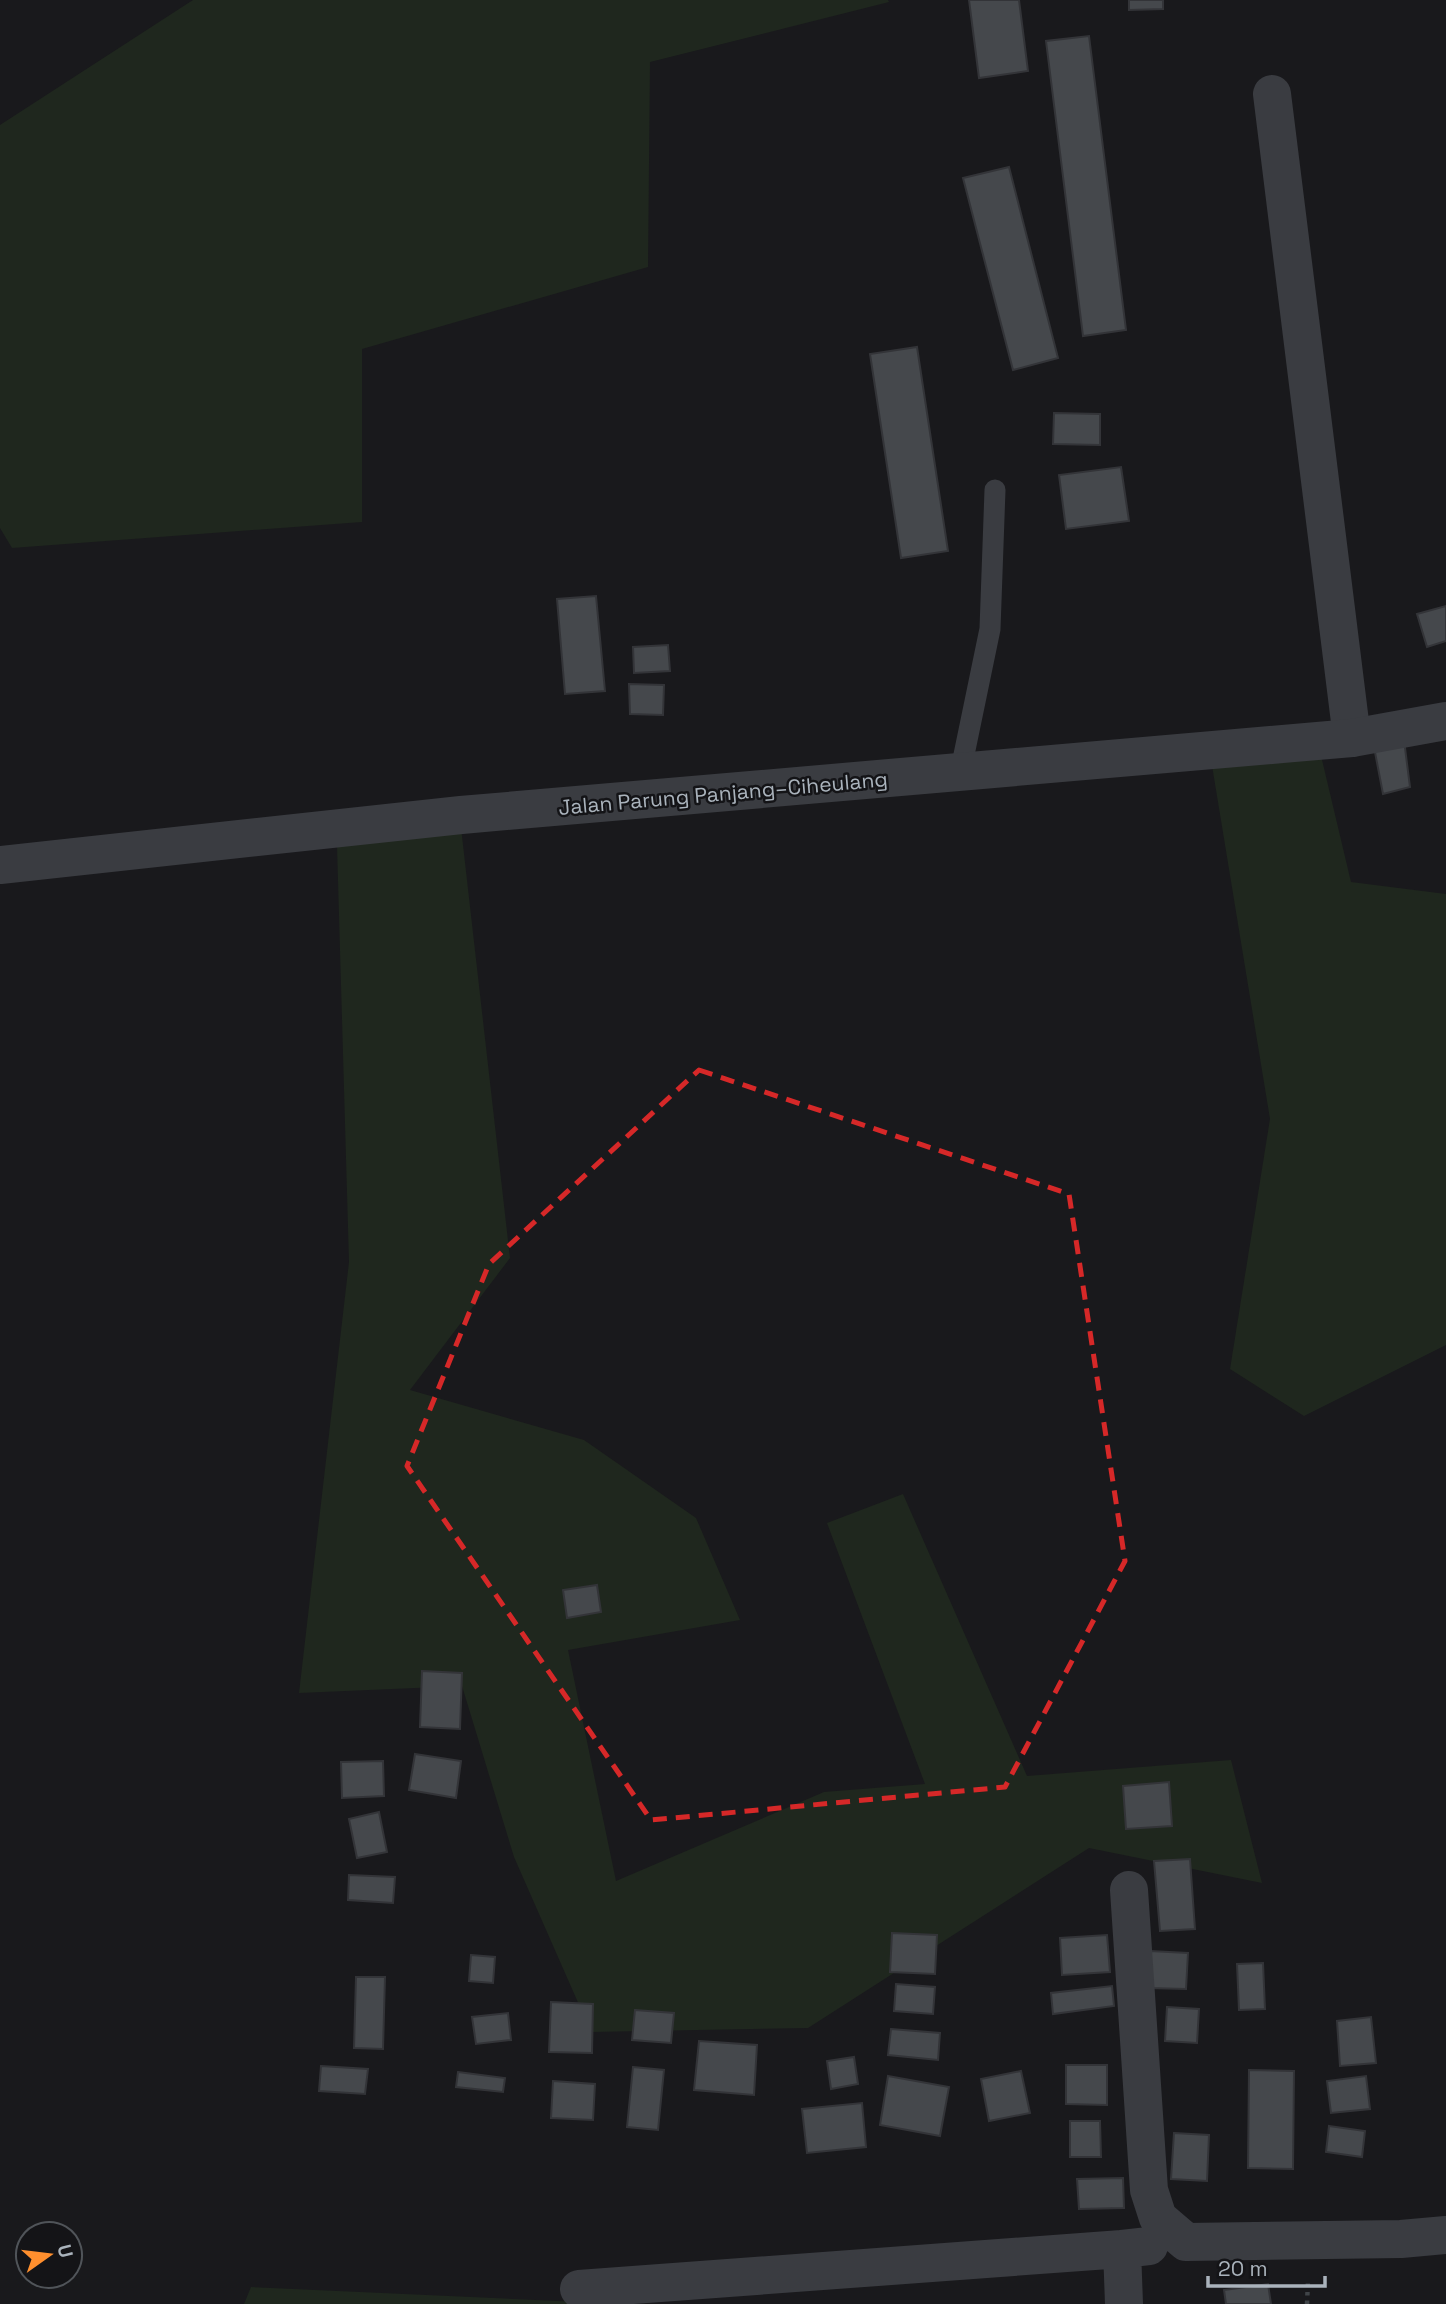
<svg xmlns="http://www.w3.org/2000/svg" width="1446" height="2304" viewBox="0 0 1446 2304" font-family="'Space Grotesk',sans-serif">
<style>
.green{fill:#1f271e}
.building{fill:#45484c;stroke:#333438;stroke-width:2}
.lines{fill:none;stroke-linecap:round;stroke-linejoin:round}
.path{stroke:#404448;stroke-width:4.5;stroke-dasharray:3.5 5;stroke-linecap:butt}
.service{stroke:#3a3c41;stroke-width:21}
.minor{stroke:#3a3c41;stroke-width:38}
.tertiary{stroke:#3a3c41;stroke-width:38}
.marked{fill:none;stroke:#d62828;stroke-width:5;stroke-dasharray:14 9;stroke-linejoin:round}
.labels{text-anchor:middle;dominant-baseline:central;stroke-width:5;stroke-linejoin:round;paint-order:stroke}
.street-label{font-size:21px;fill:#aab3bc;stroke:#141417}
</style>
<rect width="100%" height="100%" fill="#19191c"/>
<path class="green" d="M193,0H888L889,2L650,62L648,267L362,349V522L12,548L0,528V125Z
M1314,726L1351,882L1446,894V1345L1304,1416L1230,1369L1270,1119L1207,735Z
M458,801L510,1258L410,1390L584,1440L696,1518L740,1620L568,1650L616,1881L824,1792L925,1784L827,1523L903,1494L1027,1776L1231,1760L1262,1883L1089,1848L808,2028L591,2032L514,1857L462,1686L299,1693L349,1262L336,811Z
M251,2287L625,2304H244Z"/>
<path class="building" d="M969,0H1019L1028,71L979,78Z
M1129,0H1163V9L1129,10Z
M1089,36L1126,330L1083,336L1046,41Z
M1009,167L1058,358L1013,370L963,178Z
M917,347L948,551L901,558L870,354Z
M1054,413L1100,414V445L1053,444Z
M1121,467L1129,521L1066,529L1059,475Z
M596,596L605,691L565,694L557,599Z
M1446,606V641L1427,647L1417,614Z
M668,645L670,671L634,673L633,647Z
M629,684L664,685L663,715L630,714Z
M1404,740L1410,787L1383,794L1374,747Z
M597,1585L601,1612L567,1618L563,1590Z
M422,1671L462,1673L460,1729L420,1727Z
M415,1754L461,1761L456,1798L409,1790Z
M383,1761L384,1796L342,1798L341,1762Z
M1169,1782L1172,1826L1126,1829L1123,1786Z
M379,1812L387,1852L357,1858L349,1819Z
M1190,1859L1195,1929L1160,1931L1154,1861Z
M349,1875L395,1877L393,1903L348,1900Z
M892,1933L937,1935L935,1974L890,1972Z
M1107,1935L1110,1972L1062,1975L1060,1938Z
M1150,1951L1188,1953L1186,1989L1148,1988Z
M471,1955L495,1957L493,1983L469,1981Z
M1263,1963L1265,2009L1239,2010L1237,1964Z
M356,1977H385L383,2049L354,2048Z
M896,1984L935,1987L933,2014L894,2011Z
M1112,1986L1114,2006L1053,2014L1051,1993Z
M551,2002L593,2004L592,2053L549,2052Z
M1167,2007L1199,2009L1197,2043L1165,2041Z
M635,2010L674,2013L671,2043L632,2040Z
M508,2013L511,2040L476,2044L472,2017Z
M1371,2017L1376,2063L1340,2066L1337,2021Z
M891,2029L940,2033L938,2060L888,2055Z
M699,2041L757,2045L754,2095L694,2090Z
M854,2057L858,2084L831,2089L827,2061Z
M1066,2065H1107V2105L1066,2104Z
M321,2066L368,2069L365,2094L319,2091Z
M633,2067L664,2070L658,2130L627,2127Z
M1249,2070L1294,2071L1293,2169L1248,2168Z
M1021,2071L1030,2113L989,2121L981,2079Z
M458,2072L505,2078L503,2092L456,2087Z
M888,2076L949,2087L940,2136L880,2125Z
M1366,2076L1370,2109L1331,2113L1327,2081Z
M553,2081L595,2084L593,2120L551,2118Z
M862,2103L866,2147L807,2153L802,2109Z
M1070,2121H1100L1101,2157H1070Z
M1329,2126L1365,2131L1362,2157L1326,2152Z
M1174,2133L1209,2135L1207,2181L1171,2179Z
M1123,2178L1124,2208L1079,2209L1077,2179Z
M1268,2284L1271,2304H1226L1224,2290Z"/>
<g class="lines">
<path class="path" d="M1307,2304L1308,2280"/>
<path class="service" d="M960,774L990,629L995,490"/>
<path class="minor" d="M1272,94L1352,738
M1129,1890L1149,2190L1158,2218L1186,2242L1401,2239L1446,2235
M579,2289L1122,2249
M1124,2304L1122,2249L1149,2246"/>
<path class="tertiary" d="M0,865L461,815L1352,738L1446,721"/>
</g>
<path class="marked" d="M699,1070L1069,1194L1125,1561L1005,1787L651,1820L407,1466L489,1264Z"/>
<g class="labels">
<g class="street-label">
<text transform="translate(723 793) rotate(-5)">Jalan Parung Panjang–Ciheulang</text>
</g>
</g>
<g transform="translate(49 2255) rotate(76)"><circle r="33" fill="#141417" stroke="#505459" stroke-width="2"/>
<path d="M0-5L12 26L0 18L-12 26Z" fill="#ff8f2e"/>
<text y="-10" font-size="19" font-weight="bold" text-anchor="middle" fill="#aab3bc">U</text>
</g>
<path d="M1208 2276v10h117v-10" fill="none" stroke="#aab3bc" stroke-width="3.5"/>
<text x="1218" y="2276" font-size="21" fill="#aab3bc" stroke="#141417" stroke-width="5" paint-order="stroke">20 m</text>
</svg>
